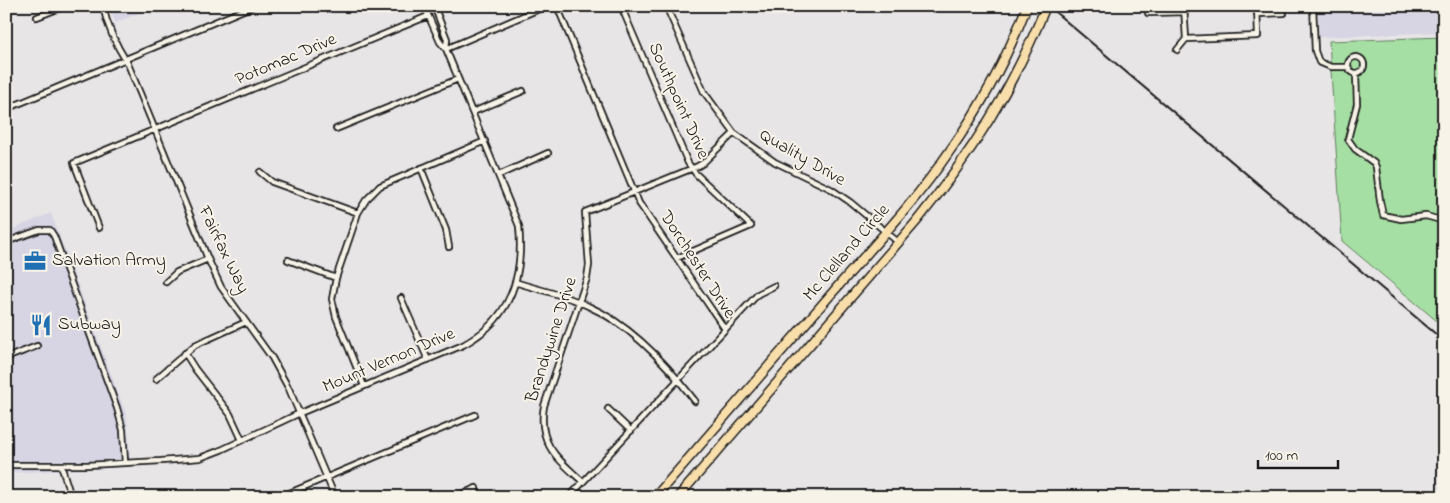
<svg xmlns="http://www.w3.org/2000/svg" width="1450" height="503" viewBox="0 0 1450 503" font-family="'Indie Flower',sans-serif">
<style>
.built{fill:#d7d4e4}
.green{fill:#a6dfa3;stroke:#617e60}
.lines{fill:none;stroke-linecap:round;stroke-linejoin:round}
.street-casing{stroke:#1c1c1c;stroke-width:8}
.highway-casing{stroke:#1c1c1c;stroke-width:11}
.street{stroke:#f7f3e8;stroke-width:4.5}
.highway{stroke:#f8deab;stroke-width:8}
.rail{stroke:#1c1c1c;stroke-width:2}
.labels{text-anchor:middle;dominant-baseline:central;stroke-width:4;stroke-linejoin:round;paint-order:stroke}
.street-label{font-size:18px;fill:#1c1c1c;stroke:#f7f3e8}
.poi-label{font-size:18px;fill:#1c1c1c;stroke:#f7f3e8;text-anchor:start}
</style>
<rect width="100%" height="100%" fill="#e8e5e6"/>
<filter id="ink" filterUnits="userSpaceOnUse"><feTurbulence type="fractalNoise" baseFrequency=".02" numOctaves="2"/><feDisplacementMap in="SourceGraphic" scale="10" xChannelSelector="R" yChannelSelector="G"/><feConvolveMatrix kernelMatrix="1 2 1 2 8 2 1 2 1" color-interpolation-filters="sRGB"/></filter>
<g filter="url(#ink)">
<path class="built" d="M110,6H156L115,23Z
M1318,6H1444V32L1319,37Z
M51,213L127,417L131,467L6,473V232Z"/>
<path class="green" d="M1444,37V327L1342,241L1329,41Z"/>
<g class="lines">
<g class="street-casing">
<path id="street" d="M103,6C107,26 117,47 128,64L208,259L221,287L272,358L289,389L335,497
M434,6L447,39L446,49
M557,6L639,203L725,329
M621,6L688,163L696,174L751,226L677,258
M666,6L704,92L734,133L775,162L831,189L850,202L898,242
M1313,6L1315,51L1319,62L1331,67H1348
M1148,13L1185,12
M1257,14L1284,13
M37,17L65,6
M1186,39L1258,36L1257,6
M446,49L546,6
M1177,50L1186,39L1184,6
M1348 65a8 8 0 1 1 16 0a8 8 0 1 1-16 0Z
M1356,74L1357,104L1348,139L1355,149L1374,163L1376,167L1380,201L1383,215L1401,219L1426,216L1444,221
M6,109L253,6
M473,112L523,91
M336,129L458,79
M421,168L446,230L449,247
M260,172L272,182L358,213
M499,175L548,153
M99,228L74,163L428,16
M6,242L39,230H50L54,236L117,408L123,430L125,463
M288,260L336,278
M166,282L177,272L208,259
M515,282C539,290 566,295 588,306C631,325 667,364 695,401
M401,298L428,360
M185,353L195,369L230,414L242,440
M6,358L37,346
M156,379L195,345L246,322
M364,386L336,317L332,299L336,278L358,213L366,200L380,186L485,141
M608,409L631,431
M6,465H87L161,461L200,458L221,450L300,413L463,345C510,320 524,276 519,226L446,49L440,42L424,6
M61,465L71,497
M583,482C558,459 537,444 544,406L587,278L589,265L585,212L698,166L703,163L734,133
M280,497L475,415
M455,497L476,488V497
M569,497L758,294L774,286"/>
</g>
<g class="highway-casing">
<path id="highway" d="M655,497C715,428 774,360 833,292C873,246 915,202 949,152C981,107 1007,58 1027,6
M678,497L916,222C972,153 1013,88 1046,6"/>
</g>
<use href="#street" class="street"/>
<use href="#highway" class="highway"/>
<path class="rail" d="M1048,6L1444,341"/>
</g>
</g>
<defs>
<g id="office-bare" transform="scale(1.725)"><path d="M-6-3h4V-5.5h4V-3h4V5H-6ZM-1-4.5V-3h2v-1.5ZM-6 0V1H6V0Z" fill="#1f6fb2" stroke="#f7f3e8" stroke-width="2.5" paint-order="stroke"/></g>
<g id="restaurant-bare" transform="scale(1.725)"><path d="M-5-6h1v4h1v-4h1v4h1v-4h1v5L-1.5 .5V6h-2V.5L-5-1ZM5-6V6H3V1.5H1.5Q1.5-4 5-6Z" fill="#1f6fb2" stroke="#f7f3e8" stroke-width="2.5" paint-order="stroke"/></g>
</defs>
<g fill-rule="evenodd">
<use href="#office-bare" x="35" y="261"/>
<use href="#restaurant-bare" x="41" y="325"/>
</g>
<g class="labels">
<g class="street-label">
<text transform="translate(286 60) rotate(-23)">Potomac Drive</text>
<text transform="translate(678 101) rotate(66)">Southpoint Drive</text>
<text transform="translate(802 158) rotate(30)">Quality Drive</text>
<text transform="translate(223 250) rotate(64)">Fairfax Way</text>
<text transform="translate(847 253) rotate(-49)">Mc Clelland Circle</text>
<text transform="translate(697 265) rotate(57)">Dorchester Drive</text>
<text transform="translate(552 340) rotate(-72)">Brandywine Drive</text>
<text transform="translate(389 361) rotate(-23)">Mount Vernon Drive</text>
</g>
<g class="poi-label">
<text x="52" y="261">Salvation Army</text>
<text x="58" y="325">Subway</text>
</g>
</g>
<rect width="1450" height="503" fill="none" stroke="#f7f3e8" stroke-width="25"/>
<rect x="12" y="12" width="1425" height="478" fill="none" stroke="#1c1c1c" stroke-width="2" filter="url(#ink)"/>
<path d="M1258 460v8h80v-8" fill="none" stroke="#1c1c1c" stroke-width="2.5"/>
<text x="1265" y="460" font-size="15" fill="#1c1c1c" stroke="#f7f3e8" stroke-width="4" paint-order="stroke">100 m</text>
</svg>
